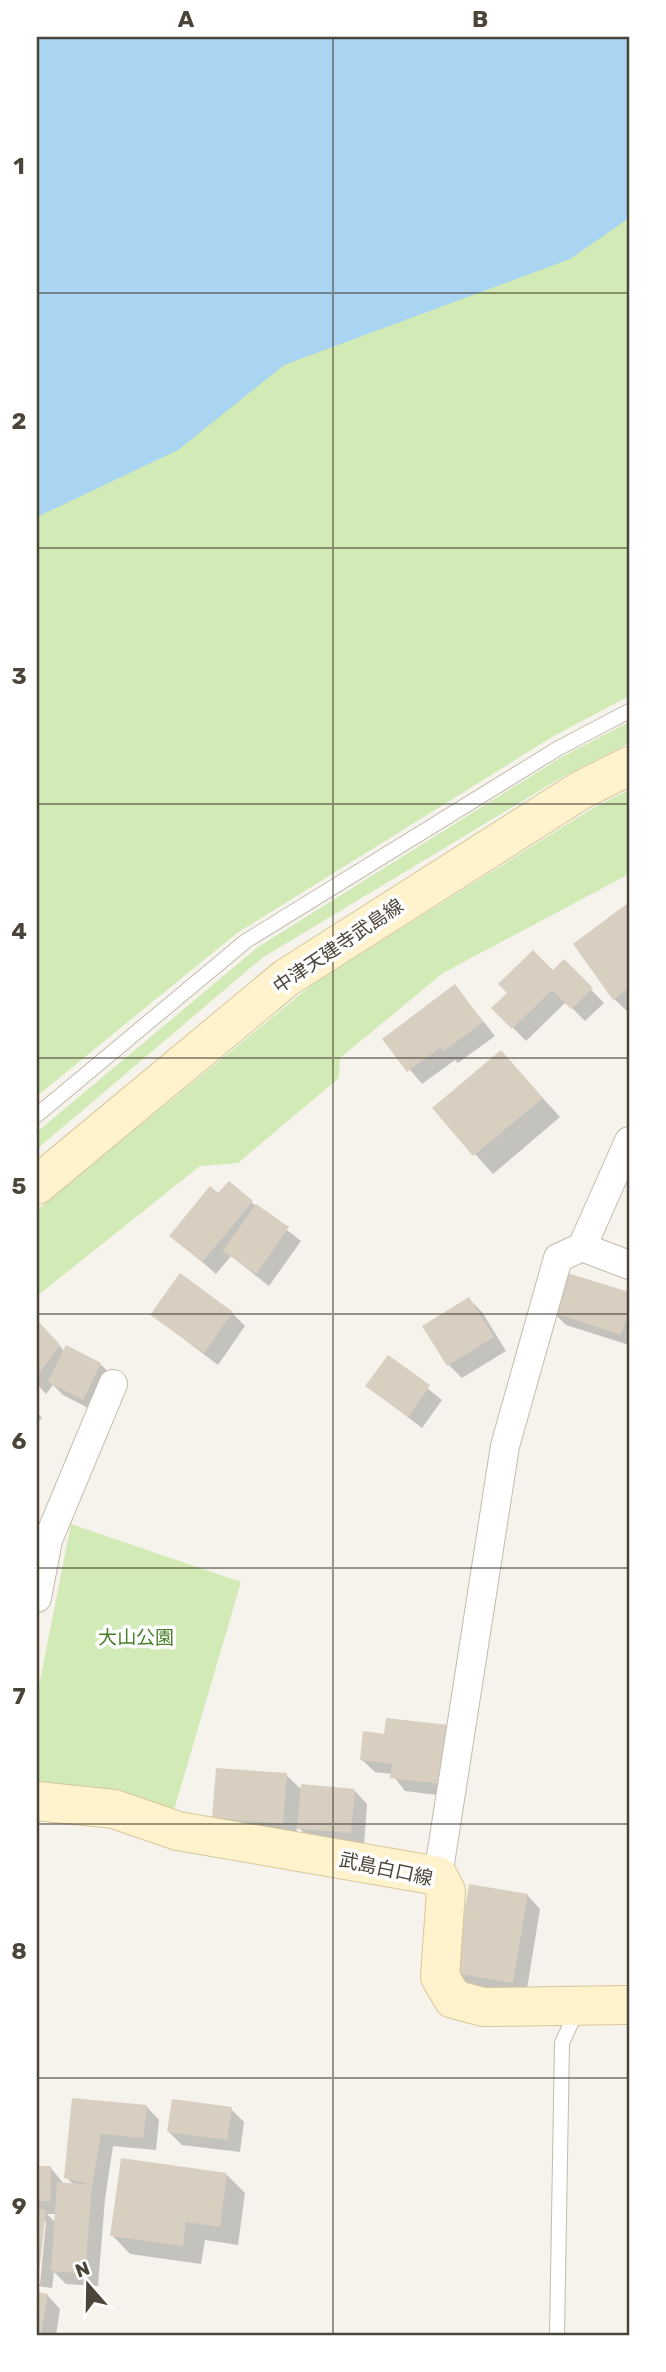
<svg xmlns="http://www.w3.org/2000/svg" width="666" height="2372" viewBox="0 0 666 2372" font-family="Rubik,'Noto Sans JP',sans-serif">
<style>
.green{fill:#d2eab5}
.water{fill:#a9d4f2}
.shadow{fill:#0003;fill-rule:evenodd}
.building{fill:#d8cfc1}
.lines{fill:none;stroke-linecap:round;stroke-linejoin:round}
.service-casing{stroke:#c2bbae;stroke-width:16}
.minor-casing{stroke:#c2bbae;stroke-width:30}
.secondary-casing{stroke:#d6c79b;stroke-width:40}
.service{stroke:#fff;stroke-width:14}
.minor{stroke:#fff;stroke-width:28}
.secondary{stroke:#fff3cd;stroke-width:38}
.grid{fill:none;stroke:#4b4439;stroke-width:2;stroke-opacity:0.55}
.labels{text-anchor:middle;dominant-baseline:central;stroke-width:7;stroke-linejoin:round;paint-order:stroke}
.street-label{font-size:19px;fill:#4b4439;stroke:#fff}
.park-label{font-size:19px;fill:#4a7f2a;stroke:#fff}
.neatline{fill:none;stroke:#4b4439;stroke-width:2.5}
.grid-label{font-size:23px;text-anchor:middle;font-weight:bold;fill:#4b4439}
</style>
<rect width="100%" height="100%" fill="#f6f3ec"/>
<path class="green" d="M629,196V696L552,737L237,933L37,1096V500L311,285Z
M629,722V743L564,776L262,958L37,1149V1132L258,947L560,758Z
M629,790V874L443,973L340,1058L339,1078L238,1163L200,1166L37,1296V1210L313,984L593,808Z
M71,1524L241,1582L174,1810L37,1787V1696Z"/>
<path class="water" d="M37,37H629V218L570,259L284,365L178,450L37,517Z"/>
<path class="shadow" d="M628,906L629,1010L628,1012L614,999Z
M564,962L604,1003L585,1021L566,1002L526,1041L494,1008L509,993L553,972Z
M455,986L495,1036L458,1063L455,1060L422,1084L384,1039Z
M501,1052L560,1117L493,1174L434,1108Z
M218,1195L251,1202L301,1241L269,1286L231,1256L216,1274L172,1236Z
M565,1274L629,1294V1345L566,1325L553,1312Z
M469,1299L482,1312L506,1351L462,1378L449,1365Z
M232,1313L245,1326L218,1365L152,1315Z
M39,1324L65,1352L100,1364L114,1377L96,1412L63,1395L53,1385L46,1394L37,1384Z
M388,1357L442,1400L422,1428L367,1386Z
M37,1412L42,1418L37,1423Z
M385,1736L454,1797L405,1791L392,1774L375,1772L361,1759Z
M286,1775L302,1790H354L367,1804L364,1845L312,1841L297,1826L296,1836L228,1831L214,1817Z
M527,1895L540,1909L526,1995L469,1986L456,1973Z
M73,2099L146,2106L159,2120L156,2150L113,2146L105,2199L98,2286L66,2284L54,2272L52,2288L37,2286V2168H51L64,2184H73L66,2177ZM47,2214H57L56,2223ZM43,2221H46L40,2284H37Z
M231,2109L244,2122L240,2152L182,2145L169,2132Z
M227,2175L245,2193L238,2245L205,2240L201,2264L130,2254L112,2235Z
M37,2294L47,2295L60,2309L56,2335H37Z"/>
<path class="building" d="M628,903L629,988L613,1000L573,944Z
M533,950L553,970L564,959L593,988L571,1009L552,990L512,1029L491,1008L507,993L498,984Z
M455,984L483,1022L444,1051L441,1047L407,1072L382,1039Z
M501,1050L543,1098L473,1156L432,1108Z
M229,1181L253,1201L202,1262L169,1236L210,1186L218,1193Z
M256,1204L289,1227L256,1274L223,1251Z
M564,1272L629,1292V1310L621,1335L551,1312Z
M180,1273L233,1312L204,1353L150,1315Z
M469,1297L494,1337L447,1366L422,1326Z
M39,1322L60,1345L37,1376V1323Z
M66,1345L101,1363L83,1400L48,1382Z
M388,1355L430,1385L408,1417L365,1386Z
M386,1718L449,1725L441,1784L390,1778L392,1764L360,1760L363,1731L384,1734Z
M216,1768L287,1773L283,1824L212,1818Z
M301,1784L355,1789L351,1833L297,1829Z
M469,1884L528,1894L513,1983L454,1973Z
M72,2098L147,2105L143,2138L101,2134L92,2185L64,2178Z
M172,2099L232,2107L227,2140L167,2132Z
M121,2158L227,2173L220,2227L186,2222L183,2246L110,2236Z
M37,2166H51V2201H37Z
M57,2182L92,2185L85,2274L51,2271Z
M37,2209L46,2210L39,2275H37Z
M37,2292L48,2294L41,2335H37Z"/>
<g class="lines">
<g class="service-casing">
<path id="service" d="M37,1115L246,941L557,749L629,711
M557,2335L562,2043L578,2008"/>
</g>
<g class="minor-casing">
<path id="minor" d="M582,1247L629,1265
M37,1598L48,1540L113,1384
M438,1876L505,1446L558,1258L582,1247L629,1141"/>
</g>
<g class="secondary-casing">
<path id="secondary" d="M37,1185L286,978L581,790L629,766
M37,1801L114,1809L178,1831L438,1876L446,1891L440,1977L453,1999L483,2007L629,2005"/>
</g>
<use href="#service" class="service"/>
<use href="#minor" class="minor"/>
<use href="#secondary" class="secondary"/>
</g>
<path class="grid" d="M333,37V2335M37,293H629M37,548H629M37,804H629M37,1058H629M37,1314H629M37,1568H629M37,1824H629M37,2078H629"/>
<g class="labels">
<g class="street-label">
<text transform="translate(338 946) rotate(-34)">中津天建寺武島線</text>
<text transform="translate(386 1869) rotate(12)">武島白口線</text>
</g>
<g class="park-label">
<text x="136" y="1637">大山公園</text>
</g>
</g>
<rect width="666" height="2372" fill="none" stroke="#ffffff" stroke-width="77"/>
<g transform="translate(88 2285) rotate(340)" stroke="#ffffff" stroke-width="5" paint-order="stroke">
<path d="M0-5L12 26L0 18L-12 26Z" fill="#4b4439"/>
<text y="-10" font-size="19" font-weight="bold" text-anchor="middle" fill="#4b4439">N</text>
</g>
<rect x="38" y="38" width="590" height="2296" class="neatline"/>
<g class="grid-label">
<text x="186" y="27">A</text>
<text x="480" y="27">B</text>
<text x="19" y="174">1</text>
<text x="19" y="429">2</text>
<text x="19" y="684">3</text>
<text x="19" y="939">4</text>
<text x="19" y="1194">5</text>
<text x="19" y="1449">6</text>
<text x="19" y="1704">7</text>
<text x="19" y="1959">8</text>
<text x="19" y="2214">9</text>
</g>
</svg>
